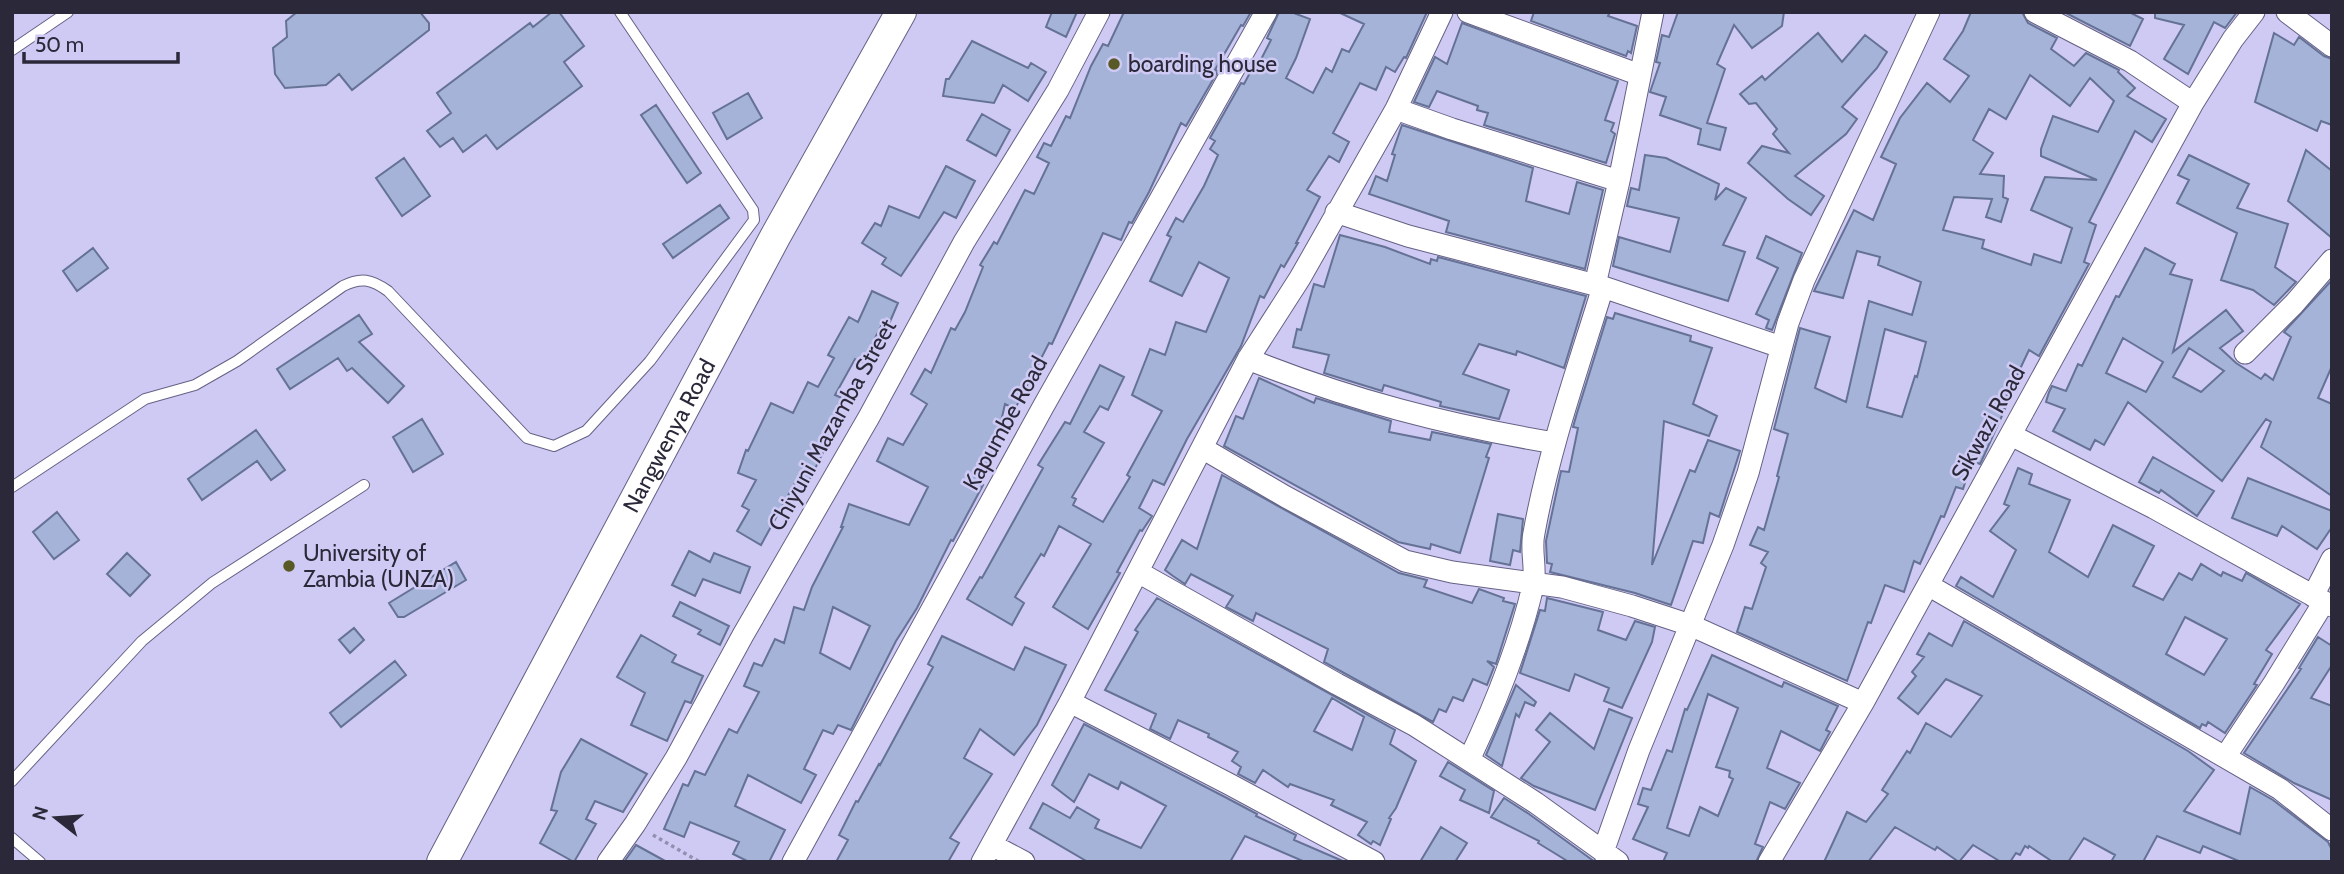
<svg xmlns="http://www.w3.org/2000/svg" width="2344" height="874" viewBox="0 0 2344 874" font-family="Cabin,sans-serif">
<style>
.building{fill:#a5b3d9;stroke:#657296;stroke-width:2;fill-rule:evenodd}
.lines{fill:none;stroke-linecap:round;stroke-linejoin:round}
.lane-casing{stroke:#656185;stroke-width:12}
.street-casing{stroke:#656185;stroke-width:23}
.secondary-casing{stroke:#656185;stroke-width:32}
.path{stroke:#928fb0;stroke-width:3.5;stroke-dasharray:3.5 3.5;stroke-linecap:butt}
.lane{stroke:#fff;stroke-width:10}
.street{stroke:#fff;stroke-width:21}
.secondary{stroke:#fff;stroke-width:30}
.poi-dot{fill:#595926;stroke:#cecaf4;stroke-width:2.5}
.labels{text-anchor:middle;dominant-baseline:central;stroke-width:5;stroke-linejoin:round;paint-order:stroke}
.poi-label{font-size:23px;fill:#2b2939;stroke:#cecaf4;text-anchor:start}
.street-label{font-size:23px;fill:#2b2939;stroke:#cecaf4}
</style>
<rect width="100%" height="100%" fill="#cecaf4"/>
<path class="building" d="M297,12H420L429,23V30L352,90L339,74L326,85L285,88L275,74L273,48L287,37L286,21Z
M552,12H559L584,46L564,62L582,86L497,149L486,135L463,152L453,138L440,147L427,131L451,113L437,93L530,23L533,27Z
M1052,12H1077L1066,37L1046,27Z
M1124,12H1251L1243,26L1241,25L1215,70L1218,71L1186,126L1181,123L1149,192L1132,223L1129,222L1121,240L1103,233L1052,344L1049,343L1015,409L1005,404L998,435L980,484L983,485L953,541L951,540L917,608L896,641L851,730L838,725L833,734L823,730L804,769L816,775L801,803L748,775L735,806L785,830L769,862H749L733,854L739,842L690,822L684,837L664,829L683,784L688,786L695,771L705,775L729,729L737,733L759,692L744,686L754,663L762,666L775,639L784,643L794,607L804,610L812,587L843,527H841L849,504L909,525L928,487L877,461L888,438L903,445L927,404L911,394L925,369L931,373L951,328L955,330L965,312L983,267L980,265L994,242L997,244L1025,190L1034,194L1049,163L1037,157L1044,143L1051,146L1066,116L1070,118L1091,66L1103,44L1108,46ZM833,607L870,626L850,669L820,653Z
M1279,12H1291L1310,19L1296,58L1286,78L1313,93L1326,68L1332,72L1342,49L1349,52L1364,24L1338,12H1427L1406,58L1404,57L1395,72L1386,67L1376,90L1360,83L1333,133L1349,142L1339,162L1329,156L1307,190L1320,197L1296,243H1298L1284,267L1281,265L1264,298L1260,296L1241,346L1187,439L1164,485L1153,480L1139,508L1152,516L1142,531L1140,530L1117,572L1120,573L1088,629L1053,607L1091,544L1059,526L1044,556L1041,554L1015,597L1024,603L1012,625L967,599L980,577L982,578L1043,468L1038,465L1065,422L1070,424L1100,365L1124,377L1108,410L1100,406L1084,432L1104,443L1072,497L1076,499L1073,505L1103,522L1130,477L1127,475L1162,411L1132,395L1150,349L1165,355L1176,322L1206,332L1229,278L1199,262L1182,296L1150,281L1171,237L1167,235L1176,218L1183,222L1204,186L1218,155L1210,149L1215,141L1210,138L1241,83L1244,84L1252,69L1255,71L1271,40L1267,38Z
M1534,12H1610L1608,16L1637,26L1631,53L1628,51L1626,56L1531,21Z
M1678,12H1784L1782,26L1752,48L1734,25L1717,64L1725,69L1707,123L1726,128L1720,150L1698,144L1701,129L1660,115L1666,97L1650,92L1660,63L1656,62L1662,35L1669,37Z
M1971,12H2022L2028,23L2057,38L2051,49L2074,66L2086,53L2119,70L2118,72L2135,88L2127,96L2166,119L2152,142L2135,131L2089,222L2096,225L2084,262L2089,264L2039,356L2029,350L2002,407L2005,409L1982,460L1980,464L1972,461L1963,489L1956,487L1944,517L1941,516L1920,564L1914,561L1904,592L1885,585L1871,623L1868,622L1847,681L1737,632L1745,607L1752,609L1766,567L1761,563L1768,552L1750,545L1758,527L1764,530L1779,477L1777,476L1788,434L1774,429L1800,328L1830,337L1815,388L1846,402L1869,301L1912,315L1921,282L1878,265L1880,257L1857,251L1843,298L1814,291L1854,210L1873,220L1896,164L1881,157L1900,118L1927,83L1950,102L1969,76L1944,59L1963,31ZM2030,75L2070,106L2090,78L2114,101L2098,132L2053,116L2041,149V156L2097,180L2045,177L2031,210L2072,228L2061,263L2034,254L2031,265L1982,248L1984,240L1943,230L1954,197L1992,199L1986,217L2001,222L2008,199L2003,197L2004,176L1980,174L1993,153L1973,140L1989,109L2006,119ZM1885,329L1926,342L1917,377L1915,376L1902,417L1867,407Z
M2064,12H2129L2143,19L2130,46Z
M2155,12H2237L2225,28L2214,22L2188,74L2164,59L2184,25L2155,18Z
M1462,23L1618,81L1605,120L1614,123L1611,131L1615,134L1606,163L1484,125L1488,113L1477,110L1478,106L1437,91L1429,107L1414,102L1435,57L1447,64Z
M1818,33L1842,62L1865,35L1887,52L1877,68L1842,107L1857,119L1846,134L1795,176L1824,196L1811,215L1788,199L1748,163L1762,146L1789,153L1773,134L1777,129L1756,103L1749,104L1740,94L1762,76L1765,80Z
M2274,33L2294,45L2299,37L2324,56L2332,59V125L2321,121L2317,131L2255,102Z
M972,41L1028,68L1031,63L1046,72L1028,101L1003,85L994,103L943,96L946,79H949Z
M748,93L762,118L727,139L713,113Z
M656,105L701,173L687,183L641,115Z
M982,114L1010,130L996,156L967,140Z
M1402,125L1533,168L1526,201L1569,214L1577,182L1603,190L1585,269L1446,232L1449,221L1369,194L1376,176L1387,181L1395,155L1392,154Z
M2306,150L2332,171V238L2288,201Z
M1645,155L1666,158L1719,184L1715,200L1726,188L1746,198L1723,245L1745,252L1728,301L1613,266L1619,237L1670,252L1679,218L1627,206L1631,188L1639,190Z
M2189,155L2249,184L2237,208L2288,224L2275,267L2296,282L2274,305L2253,290L2221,280L2237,233L2177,203L2189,180L2178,175Z
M404,158L430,196L402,216L376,178Z
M946,166L975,181L956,218L944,212L901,276L882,264L886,258L862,243L875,223L881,226L889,206L919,218Z
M720,205L729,218L673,258L663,244Z
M1340,235L1385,247L1430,264L1431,259L1437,261L1438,257L1586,296L1564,368L1517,351L1516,355L1479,344L1463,374L1509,390L1499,419L1440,406L1441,402L1384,385L1382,391L1324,373L1329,355L1293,347L1297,329L1301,330L1314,284L1324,287Z
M1766,236L1802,253L1772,330L1766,328L1769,320L1756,314L1778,268L1757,258Z
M93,248L108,268L77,291L63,271Z
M2145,248L2175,264L2170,274L2192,280L2173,352L2226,310L2243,331L2220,348L2236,363L2261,379L2265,374L2273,380L2291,337L2284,332L2332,280V366L2318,398L2332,404V496L2261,447L2271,422L2266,419L2222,481L2128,402L2104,445L2095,440L2090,450L2053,431L2065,409L2046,402L2049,392L2052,386L2066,391L2078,364L2082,366L2116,296L2119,297ZM2123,338L2163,362L2146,392L2106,373ZM2189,348L2224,371L2201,392L2173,377Z
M872,291L898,303L889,324L884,321L862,363L855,359L835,395L842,398L827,429L833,432L805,489L795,483L761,545L737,531L749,510L742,506L756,480L738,473L746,450L748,451L771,403L793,413L808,382L818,387L834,358L828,355L849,317L858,322Z
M1615,313L1691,336L1690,341L1712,348L1693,404L1717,416L1709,436L1664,421L1652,565L1690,470L1695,472L1708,440L1740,451L1719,517L1710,513L1703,543L1693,541L1671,605L1635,593L1550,572L1552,564L1547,563L1546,541L1561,471L1569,472L1578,428L1573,427L1577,413L1607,317L1613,319Z
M359,315L372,334L359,342L404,386L388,403L352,368L347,371L338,358L290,389L277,369Z
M1259,378L1314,403L1316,398L1391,421L1389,432L1430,440L1432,432L1491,444L1486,457L1489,458L1460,553L1431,544L1430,549L1398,542L1224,446L1236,416L1243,419Z
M422,419L443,454L413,472L393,437Z
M256,430L285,470L271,480L257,461L202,500L188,479Z
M2153,457L2214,491L2197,516L2161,490L2159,493L2139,482Z
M2018,468L2032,474L2029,484L2070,500L2049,552L2088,577L2113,525L2154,546L2133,586L2163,600L2179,573L2192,580L2201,564L2221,576L2223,572L2242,581L2246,573L2300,604L2266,650L2272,654L2254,684L2257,685L2225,733L2208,722L2206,726L2202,724L2200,728L1956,586L1961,577L1993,597L2016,550L1990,531L2009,506L2004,504ZM2185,617L2227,639L2204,675L2166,654Z
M1222,475L1399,573L1427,580L1424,587L1472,603L1479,589L1504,598L1503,601L1515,604L1496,664L1487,661L1494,667L1487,685L1473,679L1463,701L1453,697L1446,712L1439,709L1433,722L1324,662L1328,649L1256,613L1253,621L1226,607L1233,596L1191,574L1185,584L1173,576L1165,570L1182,540L1197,549Z
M2248,478L2332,511V527L2317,549L2282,526L2277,536L2232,518Z
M57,512L79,540L54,559L33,532Z
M1498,514L1523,519L1520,552L1513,550L1510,565L1490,561Z
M689,551L710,562L714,553L750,567L740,593L703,579L695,596L672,585Z
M127,553L150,575L130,596L107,574Z
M456,562L466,580L404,617H398L389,603Z
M1157,598L1395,730L1390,744L1416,761L1396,808L1389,818L1391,819L1380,845L1373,841L1371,844L1358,835L1367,822L1331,805L1334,800L1290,784L1288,787L1263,770L1255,783L1238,774L1241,767L1232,761L1238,752L1208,737L1209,734L1178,720L1170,739L1150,729L1156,714L1105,690L1138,632L1135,630ZM1332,698L1364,717L1352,750L1314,731Z
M1547,598L1603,612L1598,630L1626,640L1635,621L1655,627L1652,642L1622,708L1604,701L1609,688L1575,674L1569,691L1520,673L1540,610L1545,611Z
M680,602L729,626L720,645L698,634L701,630L673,616Z
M1964,621L2188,751L2214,770L2184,811L2240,834L2250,787L2273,800L2328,842L2332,850V862H2241L2203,846L2200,853L2157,836L2143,862H2111L2115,855L2084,838L2068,862H2053L2029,846L2028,848L2025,846L2020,855L2016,853L2010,862H2001L1973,845L1959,862L1937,847L1935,850L1895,827L1868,862H1824L1847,812L1866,822L1888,794L1882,790L1907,751L1910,753L1926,723L1951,737L1982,696L1946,679L1918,714L1898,698L1916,676L1912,672L1924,657L1917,654L1929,633L1952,646Z
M354,628L364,640L350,653L339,640Z
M641,635L676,655L672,662L703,676L691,703L685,701L667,741L631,725L645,693L617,677Z
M942,636L1014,670L1025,647L1066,665L1037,725L1014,755L980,729L964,758L992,774L950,838L959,843L948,862H836L848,840L839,835L856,801L858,802L879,764L880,765L933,667L928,664Z
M2318,637L2332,646V665L2311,698L2332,706V800L2294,783L2244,753L2301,669L2299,668Z
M1712,655L1782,687L1784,682L1838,706L1826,730L1830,732L1820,751L1781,731L1767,768L1800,783L1785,809L1770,802L1755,844L1763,847L1756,862H1663L1667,853L1633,839L1648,807L1638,804L1643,788L1651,790L1667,750L1672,752L1685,709L1687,710ZM1708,694L1738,708L1716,767L1730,771L1729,777L1733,779L1718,816L1700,807L1689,836L1667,828Z
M395,661L406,675L341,727L330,713Z
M1516,685L1536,702L1534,706L1525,702L1519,717L1516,714L1502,766L1486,755Z
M1609,709L1632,718L1595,810L1534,786L1521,778L1550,742L1536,730L1550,713L1594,749Z
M1084,724L1223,796L1257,814L1256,816L1296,835L1294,840L1345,862H1305L1245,836L1230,862H1088L1030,828L1043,803L1070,818L1077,807L1099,820L1095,828L1141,848L1166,806L1121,782L1118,789L1089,774L1074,802L1052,785Z
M581,739L647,774L623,812L595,801L586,819L596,824L574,862L540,843L557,811L551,810L561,772Z
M1448,762L1494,791L1489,813L1460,800L1465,790L1440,776Z
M1504,798L1529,814L1595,862H1569L1538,843L1539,841L1491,817Z
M1441,827L1467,843L1455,862H1420Z
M636,845L667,862H624Z"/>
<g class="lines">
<g class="lane-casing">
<path id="lane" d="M12,50L68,12
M12,487L145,399L195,385L237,361L343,286C361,277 371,279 388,291L527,438L554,446L586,431L650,361L754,220L753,210L620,12
M12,781L142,641L212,583L364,485
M12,838L40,862"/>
</g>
<g class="street-casing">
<path id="street" d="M1468,12L1640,75
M2035,12L2130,61L2193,103
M2287,12L2332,46
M1396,109L1452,129L1619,181
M1336,212L1408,236L1603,287L1781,347
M1595,285L1619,181L1653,12
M2245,353L2294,304L2332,260
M1248,359C1350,400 1447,425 1555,443
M2011,435L2154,508L2332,606
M1202,448L1286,497L1405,561L1452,572L1562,587L1632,606L1690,625L1863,703
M1138,572L1337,684L1414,725L1536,803L1618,862
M1928,585L2280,789L2332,830
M2313,596L2332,559
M1070,702L1229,784L1374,862
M2225,757L2274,683L2324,602
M1469,760C1495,705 1519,646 1533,586C1537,569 1530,550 1534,533C1549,449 1578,368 1603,287
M992,845L1024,862
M1603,852L1639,750L1723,545L1748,473L1788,323L1804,280L1929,12
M608,862L635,824L676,758L743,635L869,417L964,242L1058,90L1099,12
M793,862L1043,407L1266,12
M982,862L1070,702L1248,359L1300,278L1396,109L1442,12
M1769,862L1863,703L2193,103L2233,39L2254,12"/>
</g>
<g class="secondary-casing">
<g id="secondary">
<path id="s1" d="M442,862L775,237L901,12"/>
</g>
</g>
<path class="path" d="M653,835L700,862"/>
<use href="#lane" class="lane"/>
<use href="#street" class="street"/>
<use href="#secondary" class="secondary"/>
</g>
<g class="poi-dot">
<circle cx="1114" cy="64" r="7"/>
<circle cx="289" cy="566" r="7"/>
</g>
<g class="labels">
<g class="poi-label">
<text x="1128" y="64">boarding house</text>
<text x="303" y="553">University of<tspan x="303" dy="26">Zambia (UNZA)</tspan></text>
</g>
<g class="street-label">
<text transform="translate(1005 423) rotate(-61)">Kapumbe Road</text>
<text transform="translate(1988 423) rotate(-61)">Sikwazi Road</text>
<text transform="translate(832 425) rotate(-61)">Chiyuni Mazamba Street</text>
<text stroke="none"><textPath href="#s1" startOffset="483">Nangwenya Road</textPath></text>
</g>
</g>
<rect width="2344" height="874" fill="none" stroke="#2b2939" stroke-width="28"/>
<g transform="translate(56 818) rotate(287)" stroke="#cecaf4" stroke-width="5" paint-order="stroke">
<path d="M0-5L12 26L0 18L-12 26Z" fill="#2b2939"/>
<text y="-10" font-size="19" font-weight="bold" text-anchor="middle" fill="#2b2939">N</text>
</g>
<path d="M24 52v10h154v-10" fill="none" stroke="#2b2939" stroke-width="3.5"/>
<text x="35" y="52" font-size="21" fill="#2b2939" stroke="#cecaf4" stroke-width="5" paint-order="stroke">50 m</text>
</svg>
